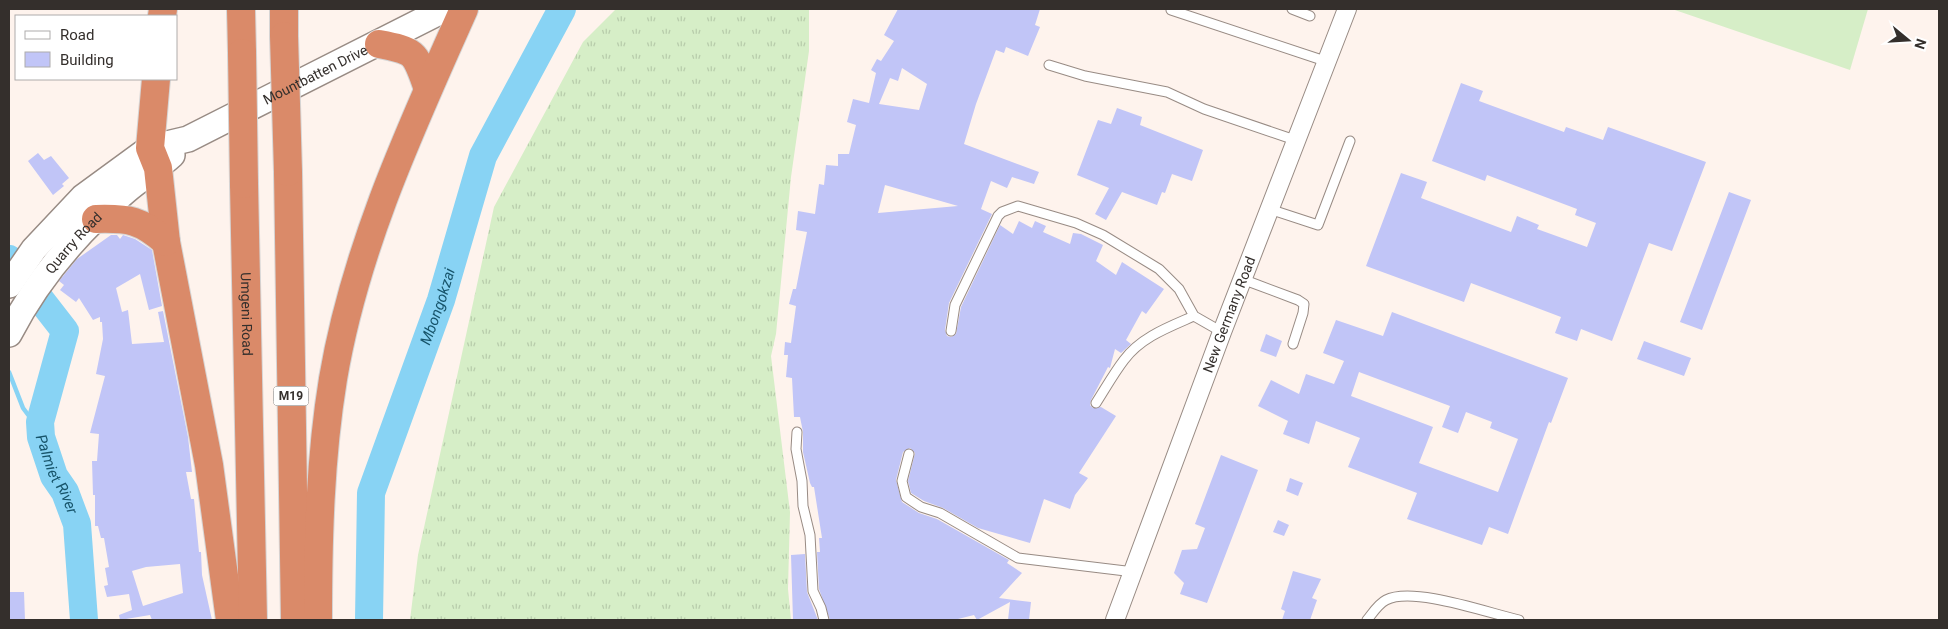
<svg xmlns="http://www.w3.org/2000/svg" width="1948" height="629" viewBox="0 0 1948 629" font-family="Roboto,sans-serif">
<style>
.grass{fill:url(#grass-tufts)}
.pitch{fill:#d6eec7}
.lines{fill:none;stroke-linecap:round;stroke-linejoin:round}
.stream{stroke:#88d3f4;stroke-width:4.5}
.river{stroke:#88d3f4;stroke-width:28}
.building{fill:#c1c5f7;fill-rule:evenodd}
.lane-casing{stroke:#988b84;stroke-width:11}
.street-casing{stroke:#988b84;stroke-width:20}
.secondary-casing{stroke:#988b84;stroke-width:28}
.highway-casing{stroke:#d6d5d5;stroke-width:30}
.lane{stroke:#fff;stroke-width:9}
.street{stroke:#fff;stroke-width:18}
.secondary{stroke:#fff;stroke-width:25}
.highway{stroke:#da8a69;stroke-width:28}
.highway-bridge-casing{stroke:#d6d5d5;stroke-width:30;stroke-linecap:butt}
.highway-bridge{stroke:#da8a69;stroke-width:28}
.labels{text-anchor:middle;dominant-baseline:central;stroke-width:4;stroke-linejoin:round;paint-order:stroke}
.shield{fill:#fff;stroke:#716d6b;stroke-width:1}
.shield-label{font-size:12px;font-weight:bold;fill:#342f2c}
.street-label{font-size:14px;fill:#342f2c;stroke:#fff}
.water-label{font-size:15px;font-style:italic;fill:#17546a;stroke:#fff}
</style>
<defs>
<pattern id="grass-tufts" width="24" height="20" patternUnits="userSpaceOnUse" patternTransform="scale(1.25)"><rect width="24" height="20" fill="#d6eec7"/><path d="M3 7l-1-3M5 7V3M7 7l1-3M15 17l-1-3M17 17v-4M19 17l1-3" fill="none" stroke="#b8ccab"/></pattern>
</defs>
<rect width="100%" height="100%" fill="#fef3ed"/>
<path class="grass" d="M616,9H809V51L791,177L776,334L771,356L790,512L788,589L791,620H410L418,555L494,207L583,42Z"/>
<path class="pitch" d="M1672,9H1868L1850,70Z"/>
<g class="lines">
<path class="stream" d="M9,372L23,408L41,432"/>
<g class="river">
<path id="s1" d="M9,259L65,331L40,422L41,437L54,476L65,492L77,524L84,620"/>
<path id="s2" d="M369,620L371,493L441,300L483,156L562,9"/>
</g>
</g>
<path class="building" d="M898,9H1040L1035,25L1040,27L1028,56L1006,47L1004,53L996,50L976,104L964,144L1039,172L1034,184L1012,177L1007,188L991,181L981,209L992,214L949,303L945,330L947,336L951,337L956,334L961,307L1000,225L1013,234L1019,221L1032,228L1035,221L1046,226L1043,232L1070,244L1073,233L1081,234L1103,245L1096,261L1116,275L1122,262L1164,289L1146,314L1142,311L1126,340L1131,344L1121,353L1115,349L1110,368L1108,367L1091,400L1090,405L1093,408L1101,407L1116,416L1079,473L1088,478L1075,495L1070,509L1044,499L1030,543L978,528L943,508L924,501L911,493L908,481L915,453L910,448L903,452L896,480L902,502L919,513L937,519L1009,560L1007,563L1022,573L999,598L1031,602L1029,620H1008L1010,602L977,620L974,615L954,620H830L819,589L817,552H820L819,538H822L814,487H812L810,483L803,452V432L800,417H794L792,378L786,377L788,355H784L785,342L791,343L796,306L789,304L793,289H796L807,232L796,230L798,211L815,214L819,184L824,185L826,165L838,166V154H849L856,125L847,122L853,99L869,103L876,73L871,70L877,59L881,61L894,41L884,35ZM902,68L927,84L919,110L879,104L890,78L898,81ZM885,185L958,206L878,213Z
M1461,83L1483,91L1479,101L1564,132L1566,127L1603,140L1608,127L1706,162L1672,251L1649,243L1612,341L1581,329L1577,341L1555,333L1561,317L1471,283L1464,302L1366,266L1401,173L1427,182L1421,198L1511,232L1517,216L1539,225L1537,229L1587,247L1596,223L1575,215L1577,209L1487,175L1485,181L1432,161Z
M1117,108L1142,117L1140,125L1203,150L1192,181L1172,174L1165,193L1162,192L1157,205L1122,192L1106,220L1095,214L1109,188L1077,175L1098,120L1111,124Z
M38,153L44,160L51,156L69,178L62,184L64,186L53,195L28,161Z
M1729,192L1751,200L1702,330L1680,322Z
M111,235H117L120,239L123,235L135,239L152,250L162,306L149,310L140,274L116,288L122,312L128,310L132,344L164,342L158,312L163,311L188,437L192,472H186L191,499H194L199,552H201L202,575L212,620H152L150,615L120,620L119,615L132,610L129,594L107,597L104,586L108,585L105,568L109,567L104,538H101L98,526H95V495H93L92,461H97L99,434L90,433L105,376L96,374L103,339L102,322H100V317L93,320L79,298L76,302L60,290L64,285L59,281L77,259ZM180,564L183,593L143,606L132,571L146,567Z
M1392,312L1568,378L1551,423L1549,422L1508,534L1489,527L1482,545L1407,519L1417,493L1348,467L1360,438L1316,421L1309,444L1283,434L1288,421L1258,406L1271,380L1299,394L1306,374L1334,384L1344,361L1323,353L1336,320L1383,336ZM1359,372L1450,406L1442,427L1458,433L1466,412L1492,422L1490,428L1518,439L1498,492L1419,463L1433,427L1351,396Z
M1266,334L1282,341L1276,357L1260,351Z
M1644,341L1691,358L1684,376L1637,359Z
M1221,455L1258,470L1207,603L1180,594L1184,583L1174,573L1182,550L1197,549L1205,528L1195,524Z
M1290,478L1303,483L1298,496L1286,491Z
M1278,520L1289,525L1284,536L1273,532Z
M805,554L807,592L818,620H793L791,555Z
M1293,571L1321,579L1312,598L1317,600L1310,620H1282L1285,611L1281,609Z
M9,592H24L25,620H9Z"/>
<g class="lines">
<g class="lane-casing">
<path id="lane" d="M1292,9L1310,16
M1171,10L1325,61
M1049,65L1085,76L1167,92L1204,109L1295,140
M1269,209L1318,225L1350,141
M1242,279L1298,300L1304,304L1303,313L1293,344
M951,331L955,305L998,216L1002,212L1018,206L1076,223L1103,235L1159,269L1179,289L1194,316L1222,332
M1096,403C1105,389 1114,373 1124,360C1141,337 1169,327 1194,316
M797,432L796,449L802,481L803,506L810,535L813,591L821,608L824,620
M909,454L902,481L906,497L921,507L940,513L1018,558L1134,572
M1367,620C1372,614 1378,604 1386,600C1413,586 1488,613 1519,620"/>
</g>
<g class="street-casing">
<g id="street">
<path id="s3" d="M1115,620L1222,332L1347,9"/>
</g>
</g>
<g class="secondary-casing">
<g id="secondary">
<path id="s4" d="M9,285L34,249L83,197L150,148L188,139L445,9"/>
<path id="s5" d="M9,334C38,278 78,231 127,190C141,178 158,168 172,155"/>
</g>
</g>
<g class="highway-casing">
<g id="highway">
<path d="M241,9L242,53"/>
<path d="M284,9V36"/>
<path d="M162,16L163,9"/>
<path d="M379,44C417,51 415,53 428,89"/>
<path d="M156,79L150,148L158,168L166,242L209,465L230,620"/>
<path d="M288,172L295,620"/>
<path id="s6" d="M244,184L253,620"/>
<path d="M96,219C129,218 141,220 166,242"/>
<path d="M318,620C318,540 320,458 333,379C355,248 411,128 464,9"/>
</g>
</g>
<use href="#lane" class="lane"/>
<use href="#street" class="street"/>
<use href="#secondary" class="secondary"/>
<use href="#highway" class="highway"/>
<g class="highway-bridge-casing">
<path id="highway-bridge" d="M284,36L288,172
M242,53L244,184"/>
</g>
<use href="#highway-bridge" class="highway-bridge"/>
</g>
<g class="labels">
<rect class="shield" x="273.5" y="386.5" width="35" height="19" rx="4"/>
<g class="shield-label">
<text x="291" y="396">M19</text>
</g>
<g class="street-label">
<text stroke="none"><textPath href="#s4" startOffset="380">Mountbatten Drive</textPath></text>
<text stroke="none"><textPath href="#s5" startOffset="112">Quarry Road</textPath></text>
<text stroke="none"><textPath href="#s3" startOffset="326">New Germany Road</textPath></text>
<text stroke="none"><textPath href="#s6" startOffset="130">Umgeni Road</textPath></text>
</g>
<g class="water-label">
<text stroke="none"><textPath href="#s2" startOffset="325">Mbongokzai</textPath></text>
<text stroke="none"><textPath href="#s1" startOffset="241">Palmiet River</textPath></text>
</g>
</g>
<rect width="1948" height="629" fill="none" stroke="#342f2c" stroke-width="20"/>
<rect x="15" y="15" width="162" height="65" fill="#ffffff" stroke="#aeacab"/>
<rect x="25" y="31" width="25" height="8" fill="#ffffff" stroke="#aeacab"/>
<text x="60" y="40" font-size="15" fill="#342f2c">Road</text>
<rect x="25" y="52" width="25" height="15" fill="#c1c5f7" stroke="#aeacab"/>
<text x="60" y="65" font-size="15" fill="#342f2c">Building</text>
<g transform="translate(1908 40) rotate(108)" stroke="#ffffff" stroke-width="4" paint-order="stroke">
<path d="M0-4L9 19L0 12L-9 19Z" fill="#342f2c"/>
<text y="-8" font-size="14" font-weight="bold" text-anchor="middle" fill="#342f2c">N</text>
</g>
</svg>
